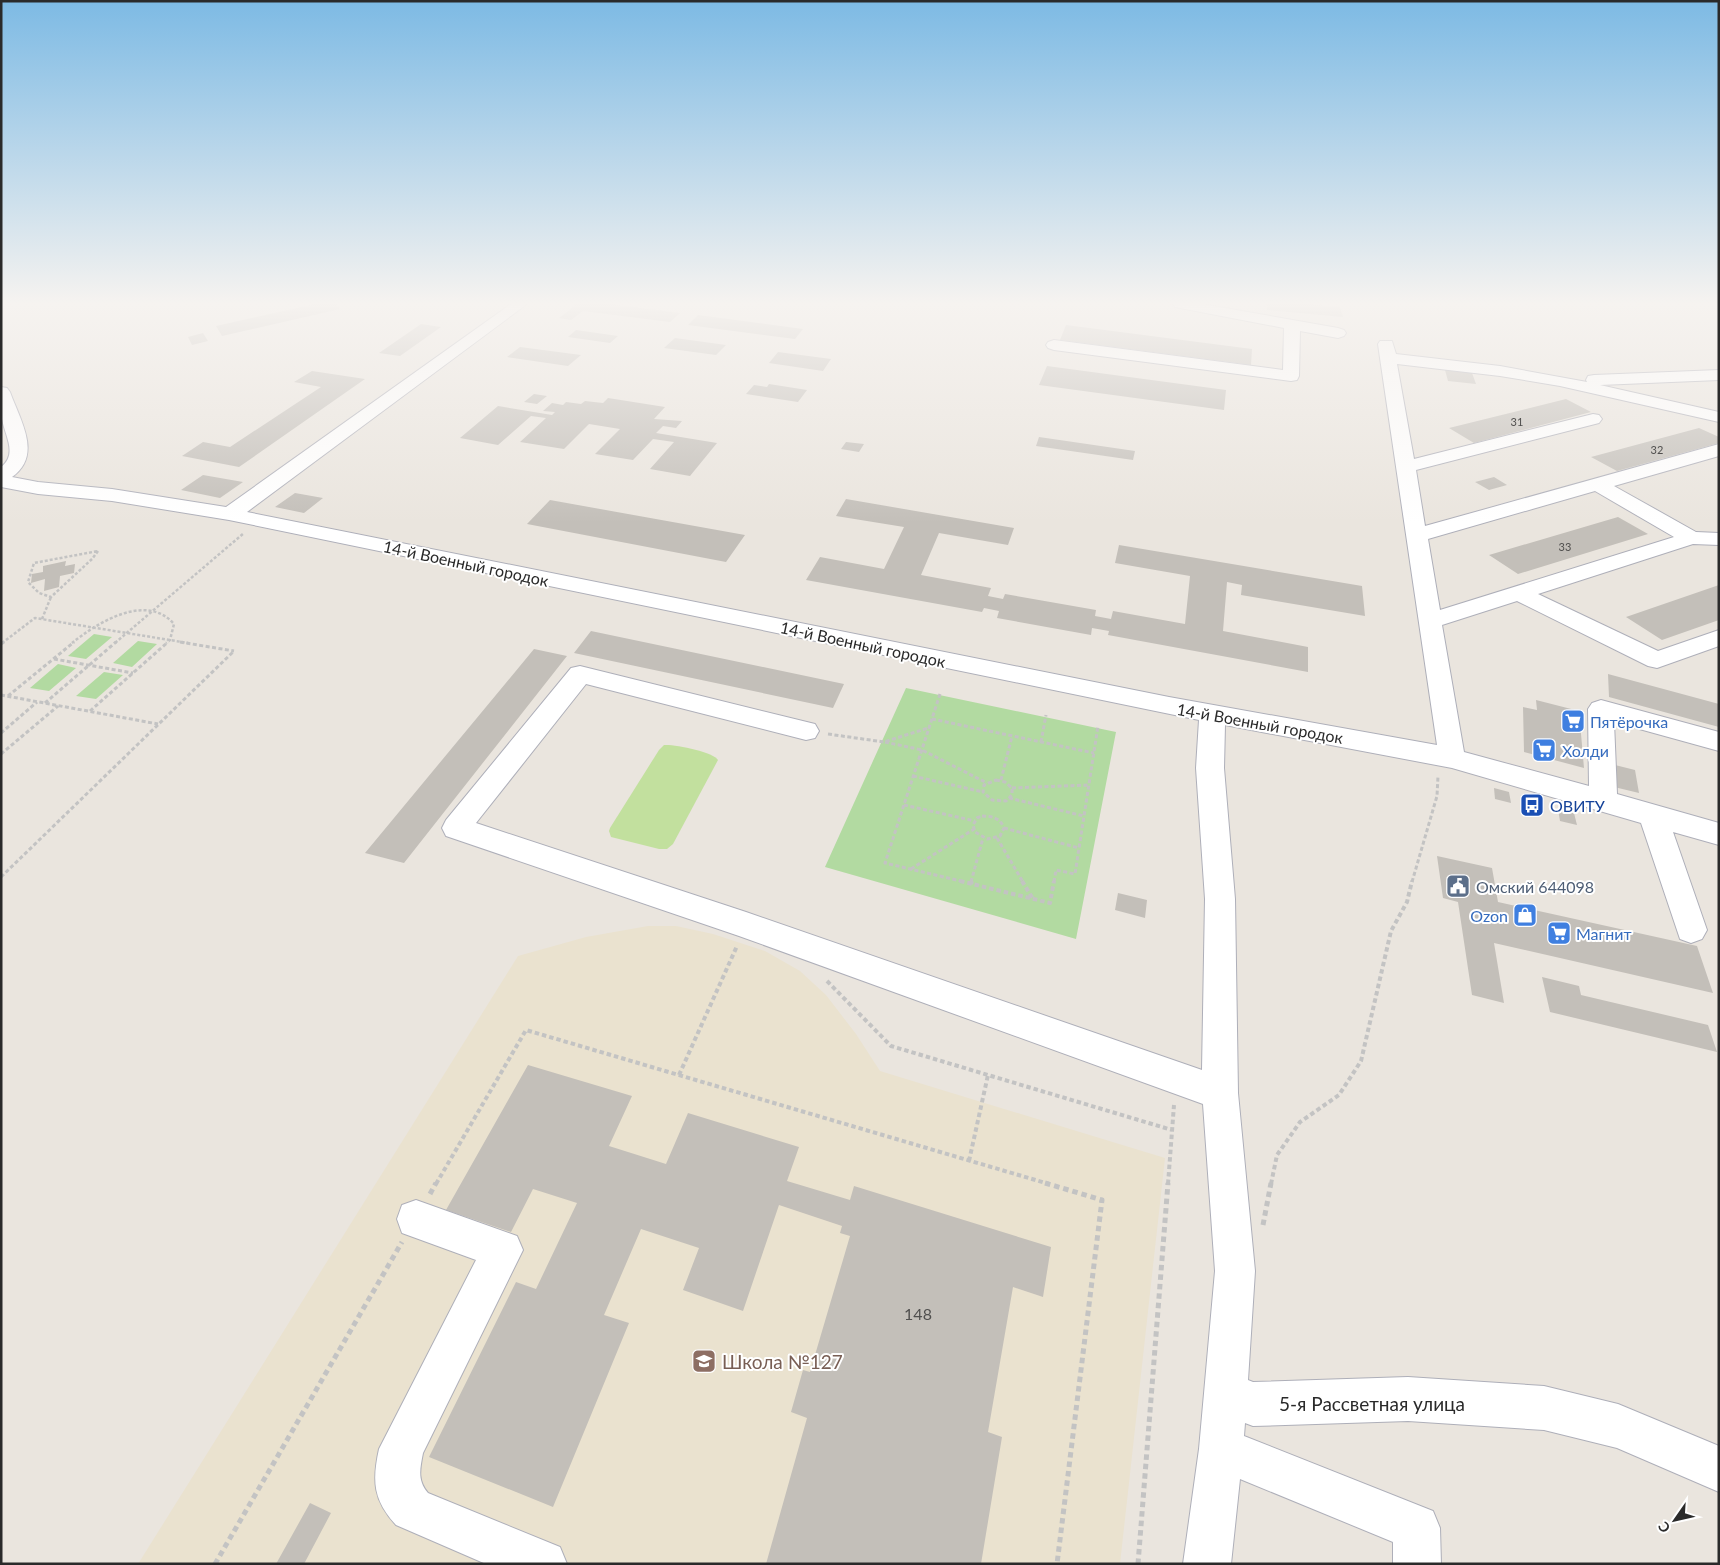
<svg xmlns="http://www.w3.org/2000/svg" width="1720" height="1565" viewBox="0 0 1720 1565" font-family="Lato,sans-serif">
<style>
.education{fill:#eae2cf}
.green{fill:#b2daa1}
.pitch{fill:#c2e09e}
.building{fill:#c3bfb9}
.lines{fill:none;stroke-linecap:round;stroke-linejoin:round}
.minor-casing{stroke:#aeafb9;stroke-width:2}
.path-far3{stroke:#c3c3c3;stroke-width:2.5;stroke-dasharray:3 2;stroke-linecap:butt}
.path-far2{stroke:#c3c3c3;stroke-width:3;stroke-dasharray:4 2.5;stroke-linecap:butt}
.path-far1{stroke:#c3c3c3;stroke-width:4;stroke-dasharray:4.5 3;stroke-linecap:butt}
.path{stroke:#c3c3c3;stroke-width:5;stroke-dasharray:5.5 4;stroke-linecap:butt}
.minor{fill:#fff;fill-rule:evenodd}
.labels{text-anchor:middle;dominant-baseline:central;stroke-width:4;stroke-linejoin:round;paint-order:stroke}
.far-number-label{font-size:11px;fill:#504f4e}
.street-label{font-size:16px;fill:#2a2a2a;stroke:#fff}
.shop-label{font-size:16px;fill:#366cbe;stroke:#fff;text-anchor:start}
.transit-label{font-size:16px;fill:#164399;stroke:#fff;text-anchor:start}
.service-label{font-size:16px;fill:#4e5e75;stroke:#fff;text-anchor:start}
.near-number-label{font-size:16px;fill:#504f4e}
.near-education-label{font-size:19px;fill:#785e54;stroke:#fff;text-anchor:start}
.near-street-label{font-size:19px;fill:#2a2a2a;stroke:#fff}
</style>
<rect width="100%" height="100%" fill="#eae5de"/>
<path class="education" d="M648,926H676L713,934L765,951L800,971L826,995L856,1034L880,1071L1165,1158L1120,1564H138L518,956L586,937Z"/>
<path class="green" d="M94,634L112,637L86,659L68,656Z
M138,641L157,644L132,667L113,663Z
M58,664L76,668L49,691L30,688Z
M104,672L123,675L96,699L76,696Z
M906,688L1116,732L1076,939L825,867Z"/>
<path class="pitch" d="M664,745C674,744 714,752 718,760L673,844L667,849H659L611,837L609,831L610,828L659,750Z"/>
<path class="building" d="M315,304H336L340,309L222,336L216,326Z
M577,304H610L680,313L670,322L583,311L571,320L559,318Z
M1267,304H1305L1340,307L1343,317L1267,310Z
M698,315L803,329L795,339L688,325Z
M421,324L441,327L400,356L379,353Z
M1066,325L1252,349L1251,365L1060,340Z
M576,330L618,336L610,343L568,337Z
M203,333L208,341L192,345L188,337Z
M675,338L726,345L716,355L664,348Z
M520,347L581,355L568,366L507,357Z
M778,352L831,359L823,371L769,363Z
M1047,366L1226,390L1224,410L1039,385Z
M1445,370L1472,373L1476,384L1448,381Z
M312,371L365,379L239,467L182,456L203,442L230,447L321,387L294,382Z
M769,384L807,390L798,402L746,394L754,385L767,387Z
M534,394L547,396L537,404L524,402Z
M608,398L665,407L654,419L682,421L676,428L663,426L656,433L717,443L690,476L650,469L674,442L653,439L633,460L595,454L620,429L589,424L564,449L520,442L546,418L531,416L498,445L460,438L498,406L552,415L555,412L543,411L552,403L563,405L566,402L581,404L585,401L603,403Z
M1566,399L1591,412L1474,443L1449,428Z
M1699,428L1719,437V443L1617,471L1591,457Z
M1039,437L1135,451L1133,460L1036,446Z
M846,442L864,444L859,452L841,449Z
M203,475L243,482L220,498L181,490Z
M1494,477L1507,485L1489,490L1475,482Z
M295,493L323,498L304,513L275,507Z
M846,499L1014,528L1008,545L939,533L921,575L991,588L988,596L1003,599L1005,594L1096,610L1095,616L1111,619L1113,611L1185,624L1190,576L1115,563L1119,545L1362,586L1365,616L1241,595L1242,585L1227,582L1223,631L1308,647V672L1108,635L1109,631L1092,628L1091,635L997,618L999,611L984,608L982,612L806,580L820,557L884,569L904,527L836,516Z
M550,500L745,535L726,562L527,524Z
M1618,517L1648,534L1518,574L1489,555Z
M66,561L65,566L75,564L74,573L60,576L59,587L44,591L45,579L31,583L32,574L43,572V566Z
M1719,585V620L1662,640L1626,617Z
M591,631L844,684L833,708L574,653Z
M534,649L567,656L404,863L365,853Z
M1608,674L1719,704V727L1609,697Z
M1536,700L1579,711L1584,768L1524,752L1523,707L1537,710Z
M1607,763L1635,770L1639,793L1610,786Z
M1494,788L1509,792L1511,803L1495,799Z
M1558,809L1574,813L1577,825L1560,821Z
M1437,856L1492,868L1498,902L1697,946L1713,993L1494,943L1504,1003L1472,995L1458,902L1443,898Z
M1118,893L1147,900L1145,918L1115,910Z
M1542,977L1579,986L1581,995L1708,1025L1717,1052L1550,1012Z
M528,1065L632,1096L609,1146L666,1164L688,1113L799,1147L787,1181L850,1200L854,1186L1051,1247L1043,1297L1013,1287L988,1432L1002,1437L981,1564H766L807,1418L791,1412L803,1370L810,1372L850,1236L840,1233L842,1226L779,1205L743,1311L683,1290L699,1248L641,1229L604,1315L629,1323L553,1507L429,1457L516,1282L536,1289L577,1203L533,1189L511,1232L446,1210Z
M310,1503L331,1513L304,1564H276Z"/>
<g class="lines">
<g class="minor-casing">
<path id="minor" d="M511,304H527L247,512L1169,697L1437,745L1380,358L1378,344L1380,341H1392L1396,354L1500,366L1587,382L1586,380L1588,376L1594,375L1719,370V380L1600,385L1719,412V422L1560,386L1500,376L1397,364L1414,459L1593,414L1599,415L1602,419L1599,423L1416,470L1425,526L1719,444V456L1614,486L1696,532L1719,533V545L1693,544L1538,594L1658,651L1719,630V646L1657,668L1648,666L1517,601L1442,625L1464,752L1589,786L1588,709L1592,703L1601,700L1719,732V751L1614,722L1617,794L1719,823V845L1673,832L1707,930L1702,939L1691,943L1680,939L1641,823L1452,768L1225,725L1224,768L1235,899L1238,1093L1255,1271L1248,1380L1253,1382L1408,1377L1544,1386L1618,1404L1719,1446V1492L1617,1448L1544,1430L1408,1421L1253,1426L1245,1423L1244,1436L1433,1511L1440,1528L1441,1564H1393V1542L1240,1479L1231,1564H1183L1199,1449L1215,1271L1203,1104L739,936L446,836L442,828L446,820L571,668L580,666L815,724L819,731L815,738L806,740L586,684L476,823L746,912L1202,1070L1205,899L1196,768L1199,720L229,520L112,501L38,494L1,487V467C18,454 5,436 2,419C0,409 1,397 1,387L7,388L10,392C20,420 43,455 12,477L38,482L112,489L226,507ZM1595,491L1674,537L1440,610L1428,539Z
M1173,304H1202L1338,328L1344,330L1346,333L1344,336L1338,338L1300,331L1299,376L1297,380L1291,381L1054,350L1048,348L1046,345L1048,342L1054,340L1283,370L1284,328L1180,308L1175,307Z
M416,1200L517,1236L523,1250L423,1453C420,1469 417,1480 428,1493L560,1547L567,1564H486L396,1525C373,1500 372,1481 379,1449L476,1260L402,1233L397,1219L402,1205Z"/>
</g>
<path class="path-far3" d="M98,551L92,559L51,597L39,593L28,582L34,563Z
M42,619L51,597
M2,643L35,618L188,643
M72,643C97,623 146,592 174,624L170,640L166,643
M115,643L244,533"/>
<path class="path-far2" d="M180,642L234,651
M1,644L4,642
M54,659L133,673
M940,694L885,863L965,882
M1,695L158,724
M8,696L74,642
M45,703L116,642
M90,711L168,642
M932,719L1094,753
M1,733L37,702
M828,734L884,742L928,728
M885,742L922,750L987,783
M1041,742L1046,715
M1,754L58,706
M913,776L983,792
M996,780L1005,782L1012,788V795L1006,801L992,800L983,792L984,785Z
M1001,780L1012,736
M1012,788L1089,785
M1009,798L1084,816
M904,805L975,821
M982,816C992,816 1000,818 1004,828L1000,836L987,839L975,832L973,825L977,818Z
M1004,828L1079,848
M997,838L1023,882
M911,869L974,829
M1,877L234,651
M971,882L983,838
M1054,882L1056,870L1075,874L1098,726
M1412,882L1437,796L1438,776"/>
<path class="path-far1" d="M960,881L1050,903L1054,881
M1022,881L1033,899
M971,884L972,881
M827,981L891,1046L1172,1130
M679,1075L737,946
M969,1161L988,1075
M436,1184L526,1030L1049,1184
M1168,1184L1174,1105
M1271,1184L1277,1155L1300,1122L1339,1095L1361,1061L1391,931L1407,902L1412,881"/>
<path class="path" d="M1045,1183L1102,1200L1057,1564
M430,1194L436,1183
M1263,1225L1271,1183
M215,1564L402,1242
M1138,1564L1168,1183"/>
<use href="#minor" class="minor"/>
</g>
<linearGradient id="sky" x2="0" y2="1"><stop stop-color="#7dbae4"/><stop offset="0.58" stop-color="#f6f3f0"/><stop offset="1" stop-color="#f6f3f0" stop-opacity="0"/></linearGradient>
<rect width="1720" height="523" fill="url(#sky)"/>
<defs>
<g id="supermarket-square" transform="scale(1.25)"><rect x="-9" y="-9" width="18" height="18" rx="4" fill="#3f7fe0" stroke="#fff"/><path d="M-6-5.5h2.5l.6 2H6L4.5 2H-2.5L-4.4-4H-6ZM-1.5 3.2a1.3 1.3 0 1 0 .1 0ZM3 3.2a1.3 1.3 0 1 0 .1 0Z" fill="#fff"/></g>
<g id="bus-square" transform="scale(1.25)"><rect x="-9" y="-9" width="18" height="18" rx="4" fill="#1a4fb4" stroke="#fff"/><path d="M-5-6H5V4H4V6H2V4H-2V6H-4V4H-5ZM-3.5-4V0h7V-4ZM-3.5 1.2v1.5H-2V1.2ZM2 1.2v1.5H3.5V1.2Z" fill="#fff"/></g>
<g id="civic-square" transform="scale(1.25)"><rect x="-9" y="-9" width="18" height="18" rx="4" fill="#5c6f8a" stroke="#fff"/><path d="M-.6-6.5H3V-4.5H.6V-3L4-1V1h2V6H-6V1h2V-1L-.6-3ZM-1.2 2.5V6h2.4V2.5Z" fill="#fff"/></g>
<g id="shop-square" transform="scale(1.25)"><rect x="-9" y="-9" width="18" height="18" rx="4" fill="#3f7fe0" stroke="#fff"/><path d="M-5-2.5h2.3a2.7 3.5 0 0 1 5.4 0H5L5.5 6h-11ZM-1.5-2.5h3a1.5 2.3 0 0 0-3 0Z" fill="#fff"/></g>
<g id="school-square" transform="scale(1.25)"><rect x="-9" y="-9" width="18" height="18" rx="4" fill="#8d6e63" stroke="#fff"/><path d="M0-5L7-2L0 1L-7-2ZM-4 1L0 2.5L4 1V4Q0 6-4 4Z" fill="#fff"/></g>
</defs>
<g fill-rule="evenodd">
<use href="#supermarket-square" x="1573" y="721"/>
<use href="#supermarket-square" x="1544" y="750"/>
<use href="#bus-square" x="1532" y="805"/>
<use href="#civic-square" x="1458" y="886"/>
<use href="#shop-square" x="1525" y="915"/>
<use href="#supermarket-square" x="1559" y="933"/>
<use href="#school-square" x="704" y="1361"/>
</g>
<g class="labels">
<g class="far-number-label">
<text x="1517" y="421">31</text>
<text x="1657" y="449">32</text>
<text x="1565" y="546">33</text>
</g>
<g class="street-label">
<text transform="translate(466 563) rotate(12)">14-й Военный городок</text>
<text transform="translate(863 644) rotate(12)">14-й Военный городок</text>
<text transform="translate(1260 723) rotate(10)">14-й Военный городок</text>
</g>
<g class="shop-label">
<text x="1590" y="721">Пятёрочка</text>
<text x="1562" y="750">Холди</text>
<text x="1508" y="915" text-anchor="end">Ozon</text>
<text x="1576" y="933">Магнит</text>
</g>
<g class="transit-label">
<text x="1550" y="805">ОВИТУ</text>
</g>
<g class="service-label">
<text x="1476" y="886">Омский 644098</text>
</g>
<g class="near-number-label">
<text x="918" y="1313">148</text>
</g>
<g class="near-education-label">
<text x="722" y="1361">Школа №127</text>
</g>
<g class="near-street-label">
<text x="1372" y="1403">5-я Рассветная улица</text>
</g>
</g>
<rect width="1720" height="1565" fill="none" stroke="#2a2a2a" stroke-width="5"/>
<g transform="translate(1675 1520) rotate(236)" stroke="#ffffff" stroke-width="4" paint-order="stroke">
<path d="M0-4L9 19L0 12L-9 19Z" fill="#2a2a2a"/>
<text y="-8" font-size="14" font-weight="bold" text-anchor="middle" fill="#2a2a2a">С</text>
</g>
</svg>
